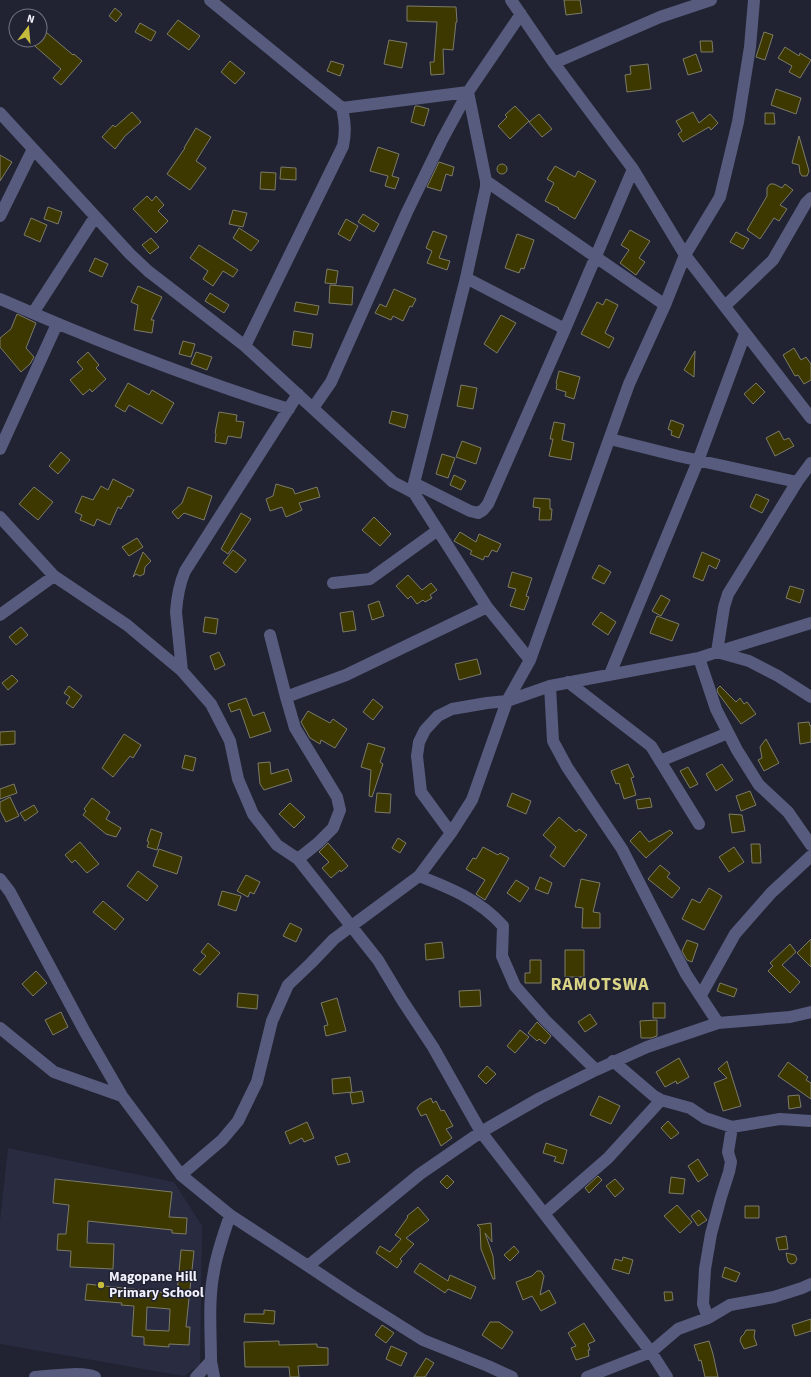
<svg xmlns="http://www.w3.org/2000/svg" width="811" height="1377" viewBox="0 0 811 1377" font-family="'Source Sans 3',sans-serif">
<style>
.built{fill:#292b40}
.building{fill:#3c3800;stroke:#7c7b68;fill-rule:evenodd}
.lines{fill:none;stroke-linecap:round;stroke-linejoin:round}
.minor{stroke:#575b7d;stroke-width:12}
.poi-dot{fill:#c5bc3d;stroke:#212332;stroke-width:1.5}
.labels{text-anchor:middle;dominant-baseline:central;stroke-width:3;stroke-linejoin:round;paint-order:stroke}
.poi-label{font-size:14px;font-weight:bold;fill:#f0f1fc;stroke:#212332;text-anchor:start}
.district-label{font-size:18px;font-weight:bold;letter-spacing:1px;fill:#dad486;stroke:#212332}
</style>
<rect width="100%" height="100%" fill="#212332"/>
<path class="built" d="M8,1148L174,1182L202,1226L200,1365L184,1376L0,1344V1221Z"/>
<path class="building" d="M564,0H580L582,13L566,15Z
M407,6L456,7L457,22H456L453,50L443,49L444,74L431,75L430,62H434L437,22L407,21Z
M115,8L122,14L116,22L109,16Z
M178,20L200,36L189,50L167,34Z
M140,23L156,32L151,41L135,32Z
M40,27L73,55L74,54L82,61L61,85L53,78L61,69L28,40H40Z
M764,32L773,35L765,60L756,57Z
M389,40L407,43L402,68L384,64Z
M700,41H712L713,52H701Z
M785,47L799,56L800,53L811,60L800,78L789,72L792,66L778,58Z
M696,54L702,71L688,75L683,59Z
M230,61L245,73L235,84L221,72Z
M331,61L344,65L340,76L327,71Z
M648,64L651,89L627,92L625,75L631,74L630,66Z
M776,89L801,98L796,114L771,105Z
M415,106H418L429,109L424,126L411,122Z
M515,106L529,121L510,139L498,126L507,117L505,115Z
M132,112L141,122L125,136L115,149L102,137L113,125L115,127Z
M693,112L699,123L710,114L718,123L711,130L709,127L683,142L678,134L682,131L676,121Z
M765,113H774L775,124H765Z
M539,114L552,129L542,137L529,122Z
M196,128L211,137L196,161L206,168L190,190L167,174L185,148H184Z
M799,136L809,171L807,176H802L800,173L799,165L792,163Z
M378,147L399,154L392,176L399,178L395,189L385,186L388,176L370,171Z
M0,155L12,162L0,181Z
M439,162L454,167L452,176L446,174L441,191L427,187Z
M497 169a5 5 0 1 1 10 0a5 5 0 1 1-10 0Z
M555,166L575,177L578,171L596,181L575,219L558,209L559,208L545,201L554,183L547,179Z
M281,167L296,168V180L280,179Z
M261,172L276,173L275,190L260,189Z
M770,184H774L782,188L785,184L793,190L780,205L787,209L779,221L774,218L760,239L747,230L767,196V188Z
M147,196L152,201L156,196L164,205L158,211L168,221L156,233L133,209Z
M48,207L62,212L58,224L44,219Z
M233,210L247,213L243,227L229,224Z
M363,214L379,224L374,232L358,222Z
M31,218L47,225L40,242L24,235Z
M346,219L358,226L350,241L338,234Z
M239,228L259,241L251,251L233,238Z
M630,230L650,241L639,258L645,262L636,275L620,263L629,250L621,245Z
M433,231L447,236L439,258L450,261L447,270L427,263L432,251L426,248Z
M736,232L749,239L743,249L730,242Z
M517,234L534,240L524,269L521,268L519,273L505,268Z
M151,238L159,247L150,254L142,245Z
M199,245L238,270L233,277L223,271L213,286L203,279L208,271L190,258Z
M95,258L108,264L102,277L89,271Z
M327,269L338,271L336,284L325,283Z
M330,285L353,287L352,305L329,303Z
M138,286L162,297L151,320H154L152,333L134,330L138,305L131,302Z
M394,289L416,299L412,307L410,306L403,321L393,316L391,320L375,313L380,304L386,307Z
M210,293L229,305L224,313L205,301Z
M606,299L618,305L605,333L614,338L609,348L581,334L597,302L603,305Z
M296,302L319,306L317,315L294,311Z
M17,314L36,323L26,348L34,357L30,364L21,372L0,347V338L11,329Z
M501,315L516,323L497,353L484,344Z
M294,331L313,334L311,348L292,345Z
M183,341L195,344L191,357L179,354Z
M794,348L801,360L806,357L811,364V380L804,384L798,375L795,376L783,355Z
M695,351L694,377L684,370Z
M88,352L99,365L96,368L106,379L92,392L90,389L83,395L70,380L83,369L77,362Z
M196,352L212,357L207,370L191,364Z
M559,371L580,377L574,399L565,396L566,392L556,389L557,384L556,383Z
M128,383L149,395L152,390L174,403L162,424L129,405L125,412L115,406Z
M756,383L765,392L753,404L744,394Z
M461,385L477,388L473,409L457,406Z
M392,411L408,415L405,428L389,423Z
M219,412L237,415L236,421L244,422L241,438L228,436L226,444L215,442L216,434L215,433Z
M671,420L684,425L679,438L671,435L672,431L668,429Z
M554,422L565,424L562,440L574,443L571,460L549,456L553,439H550Z
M779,431L784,440L789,438L794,446L775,456L766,438Z
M462,441L481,448L476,464L456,457Z
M61,452L70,460L58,474L49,466Z
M442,454L455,458L448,478L436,474Z
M454,475L466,481L461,490L450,485Z
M113,479L134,490L130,497L128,496L121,509L118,507L110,525L97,519L94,526L80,520L82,515L75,512L82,496L93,500L101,486L108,490Z
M276,484L293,489L295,494L317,487L320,497L299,503L302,510L286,517L282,507L270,511L266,499L273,496Z
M34,487L53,502L38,520L19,504Z
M188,487L212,496L204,520L184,513L178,519L172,512L182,503Z
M756,494L769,500L762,513L750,507Z
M534,498L550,499V509H552L551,520H539L540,508L533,507Z
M241,513L251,519L228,554L221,549Z
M374,517L391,534L380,546L362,530Z
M460,532L476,542L479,534L501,544L497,552L492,550L488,557L485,556L483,560L470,554L472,551L454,541Z
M137,538L143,547L129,556L122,547Z
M233,550L246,560L236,573L223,563Z
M143,552L151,561L145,567L144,574L140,576L136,574L133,577Z
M702,552L720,560L716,569L709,565L703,581L693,577Z
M599,565L611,572L604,584L592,578Z
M512,572L532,578L526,596L529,597L524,610L510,606L516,589L508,587Z
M408,575L422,590L431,583L437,590L430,595L432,598L425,602L423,600L417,604L411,596L408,599L396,586Z
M790,586L804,590L800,603L786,598Z
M661,595L670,600L661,616L652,611Z
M379,601L384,616L372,620L368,605Z
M353,611L356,630L343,632L340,613Z
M601,612L616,622L608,635L592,624Z
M657,616L679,624L672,641L650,633Z
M205,617L218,619L216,634L203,632Z
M21,627L28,635L16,645L9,637Z
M219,652L225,665L215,670L210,656Z
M477,659L481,674L459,680L455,664Z
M12,675L18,681L8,690L2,683Z
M69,686L82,696L73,708L66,703L70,697L64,693Z
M720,686L736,702L740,698L744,704L747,702L756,714L741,724L718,693L717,689Z
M246,698L253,716L264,712L271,731L250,738L240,709L231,712L228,704Z
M373,699L383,707L373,720L363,712Z
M308,711L330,723L333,719L347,729L335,748L321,740L320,744L310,738L301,722Z
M809,722L810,726H811V742L800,744L798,723Z
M15,731V744L0,745V732Z
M124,734L141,745L133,758L130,756L113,777L102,768Z
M766,739L779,763L764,771L758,760L762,758L760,747Z
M368,743L385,748L380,762L383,764L372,797L369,796L371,770L361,767Z
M185,755L196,758L193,771L182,768Z
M270,762L271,774L288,769L292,781L264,790L260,784L258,763Z
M628,764L634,777L631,778L636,795L624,799L619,783L616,784L611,771Z
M722,764L733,780L716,791L706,774Z
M688,767L698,784L690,788L680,771Z
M14,784L17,793L0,799V789Z
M750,791L756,805L741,811L736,796Z
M377,793L391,794L390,813L375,812Z
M512,793L531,801L526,814L507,806Z
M10,797L19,816L6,822L0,810V802Z
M92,798L110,812L106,819L121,828L116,837L106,834L83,815L86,811L84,809Z
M650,798L652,807L638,809L636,800Z
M290,803L305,817L294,828L279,814Z
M34,805L38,812L25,821L20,813Z
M729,814L742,815L745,831L732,833Z
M559,817L576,832L579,829L587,835L564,867L550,856L556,847L543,835Z
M151,829L162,833L157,850L147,847L149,842L147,841Z
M670,830L673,833L646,858L630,841L640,831L649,842Z
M398,838L406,843L400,853L392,848Z
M80,842L99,864L87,873L75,860L72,863L65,855Z
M328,843L348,866L341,872L340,870L331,878L322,868L329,862L319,852Z
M751,844H760L761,863H752Z
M483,847L498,855L500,853L509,858L485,900L476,894L485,880L466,869L473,858L476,859Z
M734,847L744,862L729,872L719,857Z
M159,849L182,857L177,874L153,866Z
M660,865L670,873L667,877L680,888L672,898L648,879Z
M138,871L158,886L147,901L127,886Z
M246,875L260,882L254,894L250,892L248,897L237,891Z
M540,877L552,883L548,894L535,889Z
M581,879L600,883L593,912L600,913V928H582L583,908L575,907Z
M516,880L529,888L520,902L507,893Z
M709,888L722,896L704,930L682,919L692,899L700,903Z
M222,891L241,896L236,911L218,905Z
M103,901L124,919L115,930L93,912Z
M290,923L302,929L296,942L283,936Z
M811,939V967L797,953Z
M687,940L698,944L692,962L687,960L682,951Z
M442,942L444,958L426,960L425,944Z
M208,943L220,953L200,975L193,970L206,956L201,952Z
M790,944L796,952L782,965L800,982L790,993L768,971L773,966L770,963Z
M565,950H584V977H565Z
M530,960H541V983H525V973H530Z
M36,971L47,983L33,996L22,984Z
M720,983L737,989L734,997L717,991Z
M480,990L481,1006L460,1007L459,991Z
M238,993L258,995L257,1009L237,1007Z
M337,998L346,1031L326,1036L324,1026L328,1025L321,1003Z
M653,1003H665V1018H653Z
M61,1012L68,1027L53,1035L45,1020Z
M590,1014L597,1024L585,1032L578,1022Z
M657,1020V1036L651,1038H641L640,1021Z
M537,1022L551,1036L545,1044L539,1039L537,1041L528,1033Z
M520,1030L529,1037L515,1053L507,1046Z
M679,1058L689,1077L677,1084L676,1081L665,1087L656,1072Z
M727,1061L741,1106L723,1111L714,1083L727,1078L718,1069Z
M788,1062L808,1077L806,1080L811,1083V1099L778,1076Z
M487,1066L496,1074L486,1084L478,1076Z
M350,1077L352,1092L333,1094L332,1079Z
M362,1091L364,1102L352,1104L350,1093Z
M799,1095L801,1107L789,1109L788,1096Z
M599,1096L620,1106L611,1124L590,1115Z
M431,1098L433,1103L436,1101L441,1111L444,1110L453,1126L446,1129L452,1138L441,1146L426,1114L421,1116L417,1108L421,1103Z
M668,1121L679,1133L671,1139L661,1128Z
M307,1122L314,1138L304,1142L302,1138L290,1144L285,1132Z
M546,1143L567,1150L563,1164L554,1161L556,1157L543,1153Z
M347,1153L350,1162L338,1165L335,1157Z
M698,1159L708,1175L698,1182L688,1166Z
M447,1175L454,1182L447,1189L440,1182Z
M598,1176L602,1180L589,1193L585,1188Z
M671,1177L685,1179L683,1194L669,1193Z
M55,1179L172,1192L169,1217L187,1218L186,1234L172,1233V1230L88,1221L87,1243L114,1244L113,1269L70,1267L71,1251L57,1250L58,1234H66L69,1205L53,1203Z
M615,1179L624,1189L615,1197L606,1186Z
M677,1205L692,1222L680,1233L664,1216Z
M745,1206H759V1218H745Z
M418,1207L429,1220L406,1238L414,1244L400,1259L402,1261L397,1268L376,1253L380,1246L390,1252L401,1239L395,1235L408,1217L407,1216Z
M699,1210L707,1220L698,1226L691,1216Z
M491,1223L492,1242L485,1233L493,1256L495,1279H493L481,1249L480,1228L477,1225Z
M786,1236L788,1249L779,1250L776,1238Z
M514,1246L519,1252L510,1261L504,1255Z
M181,1250L194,1251L186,1327H190L189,1345L169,1344V1347L144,1345V1337L132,1336L134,1306L121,1305L122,1303L85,1300L87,1284L177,1294ZM147,1307L170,1309L169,1331L146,1330Z
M786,1253L795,1255L797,1259L795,1263L791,1264L788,1262Z
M623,1257L633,1260L629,1274L612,1269L615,1259L622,1261Z
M420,1263L448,1281L450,1275L476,1287L471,1299L448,1289L445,1293L414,1272Z
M725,1267L740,1273L736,1282L722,1277Z
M537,1271H541L544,1276L540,1295L549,1290L556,1303L541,1311L532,1296L523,1300L516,1282L532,1276Z
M664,1292H672L673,1300L665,1301Z
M264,1310L275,1311L274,1324L244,1322L245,1314H264Z
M811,1319V1331L795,1336L792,1325Z
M490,1322H499L513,1332L502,1349L482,1335Z
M584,1323L595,1341L588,1344L590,1350H588L589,1356L576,1360L571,1348L576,1346L568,1333Z
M382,1325L394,1333L386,1343L375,1335Z
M746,1330H755L754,1337L757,1345L744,1349L740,1341L741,1337L744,1334Z
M279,1341V1345L317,1344V1347L328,1348V1365L298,1366L299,1377H290L289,1367H245L244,1342Z
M709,1341L713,1354L718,1377H705L701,1360L699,1361L694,1345Z
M391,1346L407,1353L401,1366L386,1359Z
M426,1358L434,1363L425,1377H414Z"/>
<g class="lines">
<path class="minor" d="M210,0L342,108C345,122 346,132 343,146L245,346
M511,0L554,63L633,169L685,255L811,418
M554,63L660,17L711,0
M342,108L468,92
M0,113L130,254L148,271L245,346L393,482L414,493L487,607L530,660
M486,181L665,305
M0,216L33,149
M466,278L565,329
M0,299C94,340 190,378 289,409
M725,306L773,260L806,203L811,198
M33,313L95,217
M313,408L331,382L407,212L442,140L468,92L521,14
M610,439L678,456L797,482
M0,449L57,324
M811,463L797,482L728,594L724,607L717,652L811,623
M414,483L470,511L478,513L483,510L488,504L565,329L633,169
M414,490V483L466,278L486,187V181L468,92
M0,517L54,576L127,625L182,671L211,704L230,741L238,779L253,814L277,845L298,859L378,960L402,1000L433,1047L481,1132L651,1352L667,1377
M333,583L370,579L438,530
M0,615L54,576
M270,635L286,697L295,728L337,797L340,810L333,828L318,843L298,859
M699,658L716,709L737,750L759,785L788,812L811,845
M182,671L176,612C177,597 179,585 185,571L298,394
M610,674L698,461L745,334
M568,682L651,746L699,824
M550,686L553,741L567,767L622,849L686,974L718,1023
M286,697L346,675L487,607
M660,761L728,733
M451,833L421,792L417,756L419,742L425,730L438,716L452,709L487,703L507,701L550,686L699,658L717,652L749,661L778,676L811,697
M419,876C450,888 480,900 503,926L502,956L515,986L545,1020L596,1070
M0,879L10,892L85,1032L122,1096L181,1175L230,1215L308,1266L353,1296L423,1340L488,1366L512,1377
M701,995L735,934L771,893L811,856
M0,1028L54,1072L122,1096
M613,1061L654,1096L661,1100L690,1108L705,1118L732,1127L728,1152L731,1162L729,1172L721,1197L711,1234L705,1269L703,1304L708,1318
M732,1127L780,1119L811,1121
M181,1175L222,1140L238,1121L257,1082L272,1021L288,985L311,963L334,939L419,876L451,833L472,800L507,701L530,660L629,384L665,305L685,255L720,197L738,122L750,47L754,0
M545,1213L608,1158L661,1100
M308,1266L420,1174L481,1132L540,1098L596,1070L647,1047L718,1023L790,1017L811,1012
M211,1361L214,1377
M35,1377C48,1376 84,1371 95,1377
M196,1377L211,1361C211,1332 208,1300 214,1271C217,1252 224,1234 230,1215
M587,1377L651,1352L678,1329L708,1318L730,1305L774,1297L802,1288L811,1284"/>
</g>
<circle class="poi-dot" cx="101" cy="1285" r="4"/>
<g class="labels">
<g class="poi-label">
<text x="109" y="1277">Magopane Hill<tspan x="109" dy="16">Primary School</tspan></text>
</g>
<g class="district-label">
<text x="600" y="984">RAMOTSWA</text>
</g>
</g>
<g transform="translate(28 28) rotate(16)"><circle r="19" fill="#212332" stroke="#747583"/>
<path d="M0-3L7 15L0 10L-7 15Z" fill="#c5bc3d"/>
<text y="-6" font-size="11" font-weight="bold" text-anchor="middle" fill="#f0f1fc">N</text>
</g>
</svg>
